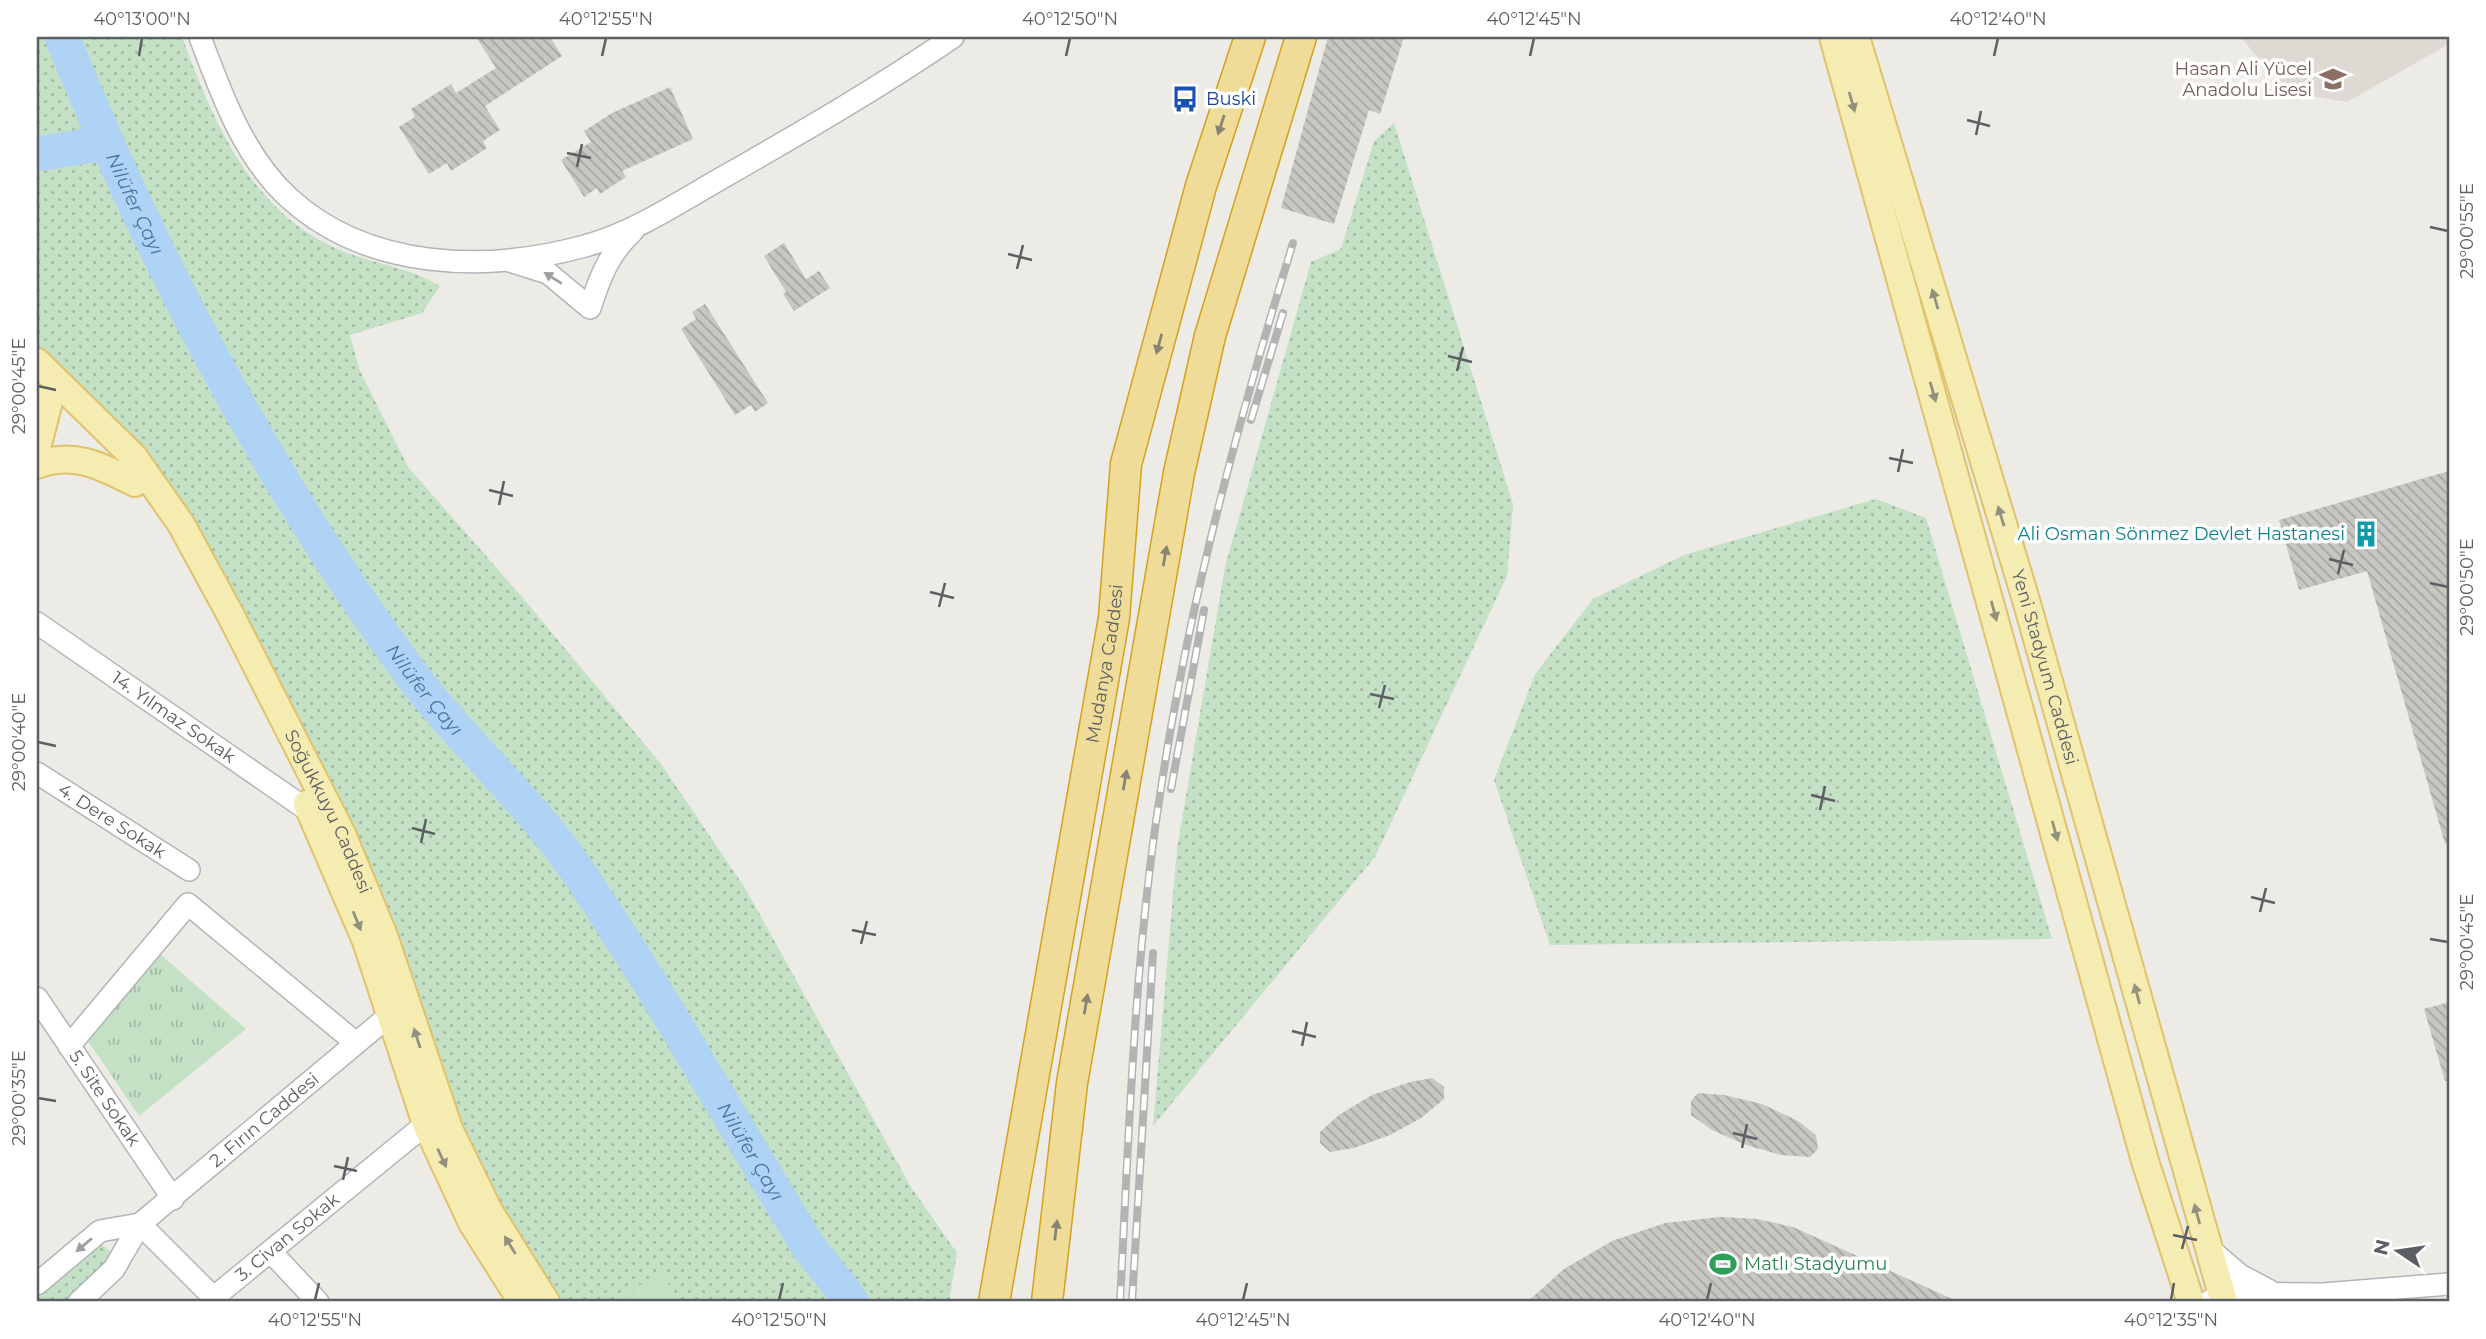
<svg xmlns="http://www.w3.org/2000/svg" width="2486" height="1339" viewBox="0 0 2486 1339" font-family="Montserrat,sans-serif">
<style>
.education{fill:#dddad3}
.grass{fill:url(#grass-dots)}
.park{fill:url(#park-tufts)}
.pitch{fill:#c4e1c5}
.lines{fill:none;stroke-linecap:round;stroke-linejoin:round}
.river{stroke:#aed3f4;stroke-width:35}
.building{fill:url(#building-back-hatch)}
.minor-casing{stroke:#b2b4b8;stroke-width:24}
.major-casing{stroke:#dfc26b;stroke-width:30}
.highway-casing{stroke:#d5a11d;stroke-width:33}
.minor{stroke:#fff;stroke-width:21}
.major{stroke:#f5ecb2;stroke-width:26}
.highway{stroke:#efdc99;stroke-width:30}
.rail-casing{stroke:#b2b3b3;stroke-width:8}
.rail{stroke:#fff;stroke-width:5;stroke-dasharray:16;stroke-linecap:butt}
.oneway{fill:#92907f}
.oneway2{fill:#888473}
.oneway3{fill:#9d9fa1}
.ticks{fill:none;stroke:#5c5f63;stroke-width:2.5}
.labels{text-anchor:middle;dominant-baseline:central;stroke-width:7;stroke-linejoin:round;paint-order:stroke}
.education-label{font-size:18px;fill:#785e54;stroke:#fff;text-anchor:end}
.transit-label{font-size:18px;fill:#164399;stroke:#fff;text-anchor:start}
.culture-label{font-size:18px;fill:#0d838f;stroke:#fff;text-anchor:end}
.street-label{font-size:18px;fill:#5c5f63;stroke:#fff}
.leisure-label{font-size:18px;fill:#27864d;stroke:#fff;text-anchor:start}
.water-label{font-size:19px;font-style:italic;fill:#4c74a4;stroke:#fff}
.neatline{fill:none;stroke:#5c5f63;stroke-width:2.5}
.ticks-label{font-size:18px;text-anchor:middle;fill:#5c5f63}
</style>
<defs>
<pattern id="grass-dots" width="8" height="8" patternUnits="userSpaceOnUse" patternTransform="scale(1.75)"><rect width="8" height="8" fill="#c4e1c5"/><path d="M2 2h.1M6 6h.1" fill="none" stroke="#a2baa4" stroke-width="1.8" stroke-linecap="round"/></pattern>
<pattern id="park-tufts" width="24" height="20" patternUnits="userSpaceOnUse" patternTransform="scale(1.75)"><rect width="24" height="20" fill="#c4e1c5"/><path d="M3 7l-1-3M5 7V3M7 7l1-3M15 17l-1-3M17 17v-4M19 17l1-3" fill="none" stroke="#a2baa4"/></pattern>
<pattern id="building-back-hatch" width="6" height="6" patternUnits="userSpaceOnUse" patternTransform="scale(1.75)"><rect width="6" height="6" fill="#c8c6c1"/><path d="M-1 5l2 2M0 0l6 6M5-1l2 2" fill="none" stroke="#a6a4a0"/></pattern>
</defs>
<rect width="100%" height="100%" fill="#edebe5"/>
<path class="education" d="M2241,37H2449V44L2347,102L2293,93L2264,66Z"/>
<path class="grass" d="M37,37H182C213,121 251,213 340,250C373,264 409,267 440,286L422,313L350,335L360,371L408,467L522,597L661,764L745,888L911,1187L957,1253L949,1302H558L466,1155L289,704L81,389L37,347Z
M1394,123L1513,504L1507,576L1375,857L1153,1126L1177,849L1225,567L1311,262L1341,249L1374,141Z
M1876,499L1926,518L2052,939L1550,945L1494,780L1535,674L1593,599L1684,555Z
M95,1239L118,1258L76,1302H37V1287Z"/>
<path class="park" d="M160,954L246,1029L139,1116L86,1038Z"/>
<path class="pitch" d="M658,1271L682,1302H619Z"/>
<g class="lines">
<g class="river">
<path id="s1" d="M62,37C150,253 263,470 400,659C454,735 526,796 579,873C660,993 732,1122 808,1246L852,1302"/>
<path d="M37,154L105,143"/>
</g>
</g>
<path class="building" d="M476,37H550L562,56L485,106L500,130L483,141L487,148L451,171L447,163L429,174L399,127L415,117L411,109L451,84L456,93L496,68Z
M1328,37H1404L1380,114L1369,110L1334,224L1281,208Z
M670,87L693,139L622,171L626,177L600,194L597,188L584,197L561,160L591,142L584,131L612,113Z
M784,243L806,279L819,271L830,288L794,311L783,294L786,292L764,256Z
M705,304L768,403L755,412L751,405L735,415L681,329L696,319L692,312Z
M2449,471V843L2445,844L2367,571L2299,590L2279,520Z
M2449,1002V1081H2445L2424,1009Z
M1432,1078L1444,1087V1099L1421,1118L1390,1135L1354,1148L1330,1152L1320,1143V1132L1339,1115L1372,1095L1410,1082Z
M1698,1093L1724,1095L1762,1104L1798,1121L1816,1135L1818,1149L1810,1157L1781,1155L1746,1145L1712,1130L1691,1115V1101Z
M1720,1217L1757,1219L1793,1227L1959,1302H1527L1564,1269L1612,1241L1665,1223Z"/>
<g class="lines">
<g class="minor-casing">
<g id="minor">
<path d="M200,37C221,93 243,156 289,198C368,270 486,273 585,246C636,232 681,201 727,175C804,131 880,87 953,37"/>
<path d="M510,261L548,273L590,308C600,277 609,253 633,231"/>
<path id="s2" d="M37,623L312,813"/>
<path id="s3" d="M37,773L189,870"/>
<path id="s4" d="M37,998L173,1199"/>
<path d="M69,1046L188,904L356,1043"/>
<path d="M140,1224L218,1302"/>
<path d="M2207,1247L2240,1275L2272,1292"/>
<path d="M271,1252L318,1302"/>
<path d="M37,1284L100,1231L140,1224"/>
<path id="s5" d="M213,1298L426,1124"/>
<path id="s6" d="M79,1302L114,1269L140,1224L390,1015"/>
<path d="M2208,1302L2223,1293L2323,1294L2449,1284"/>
</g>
</g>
<g class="major-casing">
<g id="major">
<path d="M1833,37L2145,1161L2191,1302"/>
<path id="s7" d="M1856,37L2026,600L2224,1302"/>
<path id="s8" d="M37,362L134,457L181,524L230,614L342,834L384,936L449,1129L489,1211L546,1302"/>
<path d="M37,448L51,394L59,384"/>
<path d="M37,465C74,451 101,466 135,483"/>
<path d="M307,804L366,941L426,1124L472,1223L522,1302"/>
</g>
</g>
<g class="highway-casing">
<g id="highway">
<path id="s9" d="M994,1302L1114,618L1126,464L1201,186L1250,37"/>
<path d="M1047,1302L1072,1083L1179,473L1210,336L1301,37"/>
</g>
</g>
<use href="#minor" class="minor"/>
<use href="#major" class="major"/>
<use href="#highway" class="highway"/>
<g class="rail-casing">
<path id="rail" d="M1251,420L1283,313
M1171,789L1204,610
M1120,1302C1129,1134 1134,962 1160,795C1188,607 1237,425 1293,243
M1132,1302L1153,953"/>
</g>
<use href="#rail" class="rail"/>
</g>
<defs><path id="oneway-solid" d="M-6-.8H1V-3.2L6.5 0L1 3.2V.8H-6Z" transform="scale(1.75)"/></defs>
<g class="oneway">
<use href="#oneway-solid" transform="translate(1852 102) rotate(74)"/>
<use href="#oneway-solid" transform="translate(1935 299) rotate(-107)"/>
<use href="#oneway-solid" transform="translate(1933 392) rotate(74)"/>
<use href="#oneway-solid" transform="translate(2001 516) rotate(-107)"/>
<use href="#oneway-solid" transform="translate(1994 611) rotate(75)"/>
<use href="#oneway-solid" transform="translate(2055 831) rotate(75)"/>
<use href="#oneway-solid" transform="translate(357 921) rotate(68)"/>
<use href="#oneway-solid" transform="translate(2137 994) rotate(-105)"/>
<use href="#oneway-solid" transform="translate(417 1038) rotate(-108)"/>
<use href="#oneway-solid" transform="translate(442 1158) rotate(65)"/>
<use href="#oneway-solid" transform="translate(2197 1214) rotate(-105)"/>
<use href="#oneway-solid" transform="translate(510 1245) rotate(-122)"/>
</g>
<g class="oneway2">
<use href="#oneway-solid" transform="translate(1221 125) rotate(108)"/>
<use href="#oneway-solid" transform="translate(1159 344) rotate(105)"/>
<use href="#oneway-solid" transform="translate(1165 556) rotate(-80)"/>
<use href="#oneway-solid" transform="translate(1125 780) rotate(-80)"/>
<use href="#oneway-solid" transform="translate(1086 1004) rotate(-80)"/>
<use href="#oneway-solid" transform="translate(1056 1230) rotate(-83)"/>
</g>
<g class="oneway3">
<use href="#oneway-solid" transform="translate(553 278) rotate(-148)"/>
<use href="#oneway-solid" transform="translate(84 1245) rotate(140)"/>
</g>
<path class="ticks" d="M139,56L142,38M602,56L606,38M1066,56L1070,38M1530,56L1534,38M1994,56L1998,38M1967,120L1990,126M1976,135L1981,111M567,153L591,158M577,167L582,144M2430,227L2448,231M1008,254L1032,260M1017,269L1023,245M1448,356L1472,362M1457,371L1463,347M38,386L56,390M1889,458L1913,463M1898,472L1903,449M489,490L513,496M499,505L504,481M2329,559L2353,565M2338,574L2344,550M2430,583L2448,587M930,592L954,598M939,607L945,583M1370,694L1394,699M1379,708L1385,685M38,742L56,746M1811,795L1835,801M1820,810L1825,786M412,828L435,834M421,843L426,819M2251,897L2275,903M2260,912L2266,888M852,930L876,935M2430,939L2448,942M861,944L867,921M1292,1031L1316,1037M1302,1046L1307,1022M38,1098L56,1101M1733,1133L1757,1139M1742,1148L1747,1124M334,1166L357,1171M343,1180L348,1157M2173,1235L2197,1240M2182,1249L2188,1226M315,1300L319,1283M779,1300L783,1283M1243,1300L1247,1283M1707,1300L1711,1283M2171,1300L2174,1283"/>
<defs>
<g id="school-bare" transform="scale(2.1)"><path d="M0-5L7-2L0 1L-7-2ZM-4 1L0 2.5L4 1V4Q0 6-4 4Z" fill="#8d6e63" stroke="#fff" stroke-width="2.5" paint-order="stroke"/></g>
<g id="bus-bare" transform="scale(2.1)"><path d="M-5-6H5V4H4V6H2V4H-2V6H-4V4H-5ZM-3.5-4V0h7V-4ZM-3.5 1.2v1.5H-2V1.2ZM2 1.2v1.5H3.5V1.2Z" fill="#1a4fb4" stroke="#fff" stroke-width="2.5" paint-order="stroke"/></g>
<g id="building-bare" transform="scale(2.1)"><path d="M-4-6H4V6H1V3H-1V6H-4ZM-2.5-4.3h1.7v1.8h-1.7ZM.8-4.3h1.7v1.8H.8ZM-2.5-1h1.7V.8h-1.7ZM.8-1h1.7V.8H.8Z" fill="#0f9aa8" stroke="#fff" stroke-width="2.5" paint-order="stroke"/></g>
<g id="stadium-bare" transform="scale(2.1)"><path d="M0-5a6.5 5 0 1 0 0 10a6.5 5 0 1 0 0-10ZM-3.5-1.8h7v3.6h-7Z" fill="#2e9e5b" stroke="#fff" stroke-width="2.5" paint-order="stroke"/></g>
</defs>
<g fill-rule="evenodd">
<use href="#school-bare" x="2333" y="79"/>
<use href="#bus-bare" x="1185" y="99"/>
<use href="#building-bare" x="2366" y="534"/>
<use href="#stadium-bare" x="1723" y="1264"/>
</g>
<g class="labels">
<g class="education-label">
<text x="2312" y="69">Hasan Ali Yücel<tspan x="2312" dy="21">Anadolu Lisesi</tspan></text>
</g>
<g class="transit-label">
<text x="1206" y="99">Buski</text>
</g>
<g class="culture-label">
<text x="2345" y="534">Ali Osman Sönmez Devlet Hastanesi</text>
</g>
<g class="street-label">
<text stroke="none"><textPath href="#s9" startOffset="648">Mudanya Caddesi</textPath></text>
<text stroke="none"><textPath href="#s7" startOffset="658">Yeni Stadyum Caddesi</textPath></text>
<text stroke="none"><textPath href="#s2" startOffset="166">14. Yılmaz Sokak</textPath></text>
<text stroke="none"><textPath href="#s8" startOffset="541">Soğukkuyu Caddesi</textPath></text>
<text stroke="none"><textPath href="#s3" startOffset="89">4. Dere Sokak</textPath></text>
<text stroke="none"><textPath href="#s4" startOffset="121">5. Site Sokak</textPath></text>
<text stroke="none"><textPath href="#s6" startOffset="262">2. Fırın Caddesi</textPath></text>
<text stroke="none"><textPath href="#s5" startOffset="96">3. Civan Sokak</textPath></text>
</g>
<g class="leisure-label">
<text x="1744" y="1264">Matlı Stadyumu</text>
</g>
<g class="water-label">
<text stroke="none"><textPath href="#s1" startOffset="182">Nilüfer Çayı</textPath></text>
<text stroke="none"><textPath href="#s1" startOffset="749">Nilüfer Çayı</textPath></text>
<text stroke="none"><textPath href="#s1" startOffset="1316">Nilüfer Çayı</textPath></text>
</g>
</g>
<rect width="2486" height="1339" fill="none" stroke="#ffffff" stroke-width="77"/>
<g transform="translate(2398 1251) rotate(283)" stroke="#ffffff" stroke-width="5" paint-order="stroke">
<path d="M0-5L12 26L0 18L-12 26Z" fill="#5c5f63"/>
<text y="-10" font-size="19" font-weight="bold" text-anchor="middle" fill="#5c5f63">N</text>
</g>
<rect x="38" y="38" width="2410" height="1262" class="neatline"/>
<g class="ticks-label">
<text x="142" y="25">40°13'00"N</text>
<text x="606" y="25">40°12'55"N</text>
<text x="1070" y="25">40°12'50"N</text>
<text x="1534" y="25">40°12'45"N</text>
<text x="1998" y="25">40°12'40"N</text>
<text transform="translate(2467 231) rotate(-90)" y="6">29°00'55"E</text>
<text transform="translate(19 386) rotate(-90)" y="6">29°00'45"E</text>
<text transform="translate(2467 587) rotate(-90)" y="6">29°00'50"E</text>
<text transform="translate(19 742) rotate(-90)" y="6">29°00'40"E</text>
<text transform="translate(2467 942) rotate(-90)" y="6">29°00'45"E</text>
<text transform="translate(19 1098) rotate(-90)" y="6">29°00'35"E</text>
<text x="315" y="1326">40°12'55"N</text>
<text x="779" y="1326">40°12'50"N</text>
<text x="1243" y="1326">40°12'45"N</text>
<text x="1707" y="1326">40°12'40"N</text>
<text x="2171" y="1326">40°12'35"N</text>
</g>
</svg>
